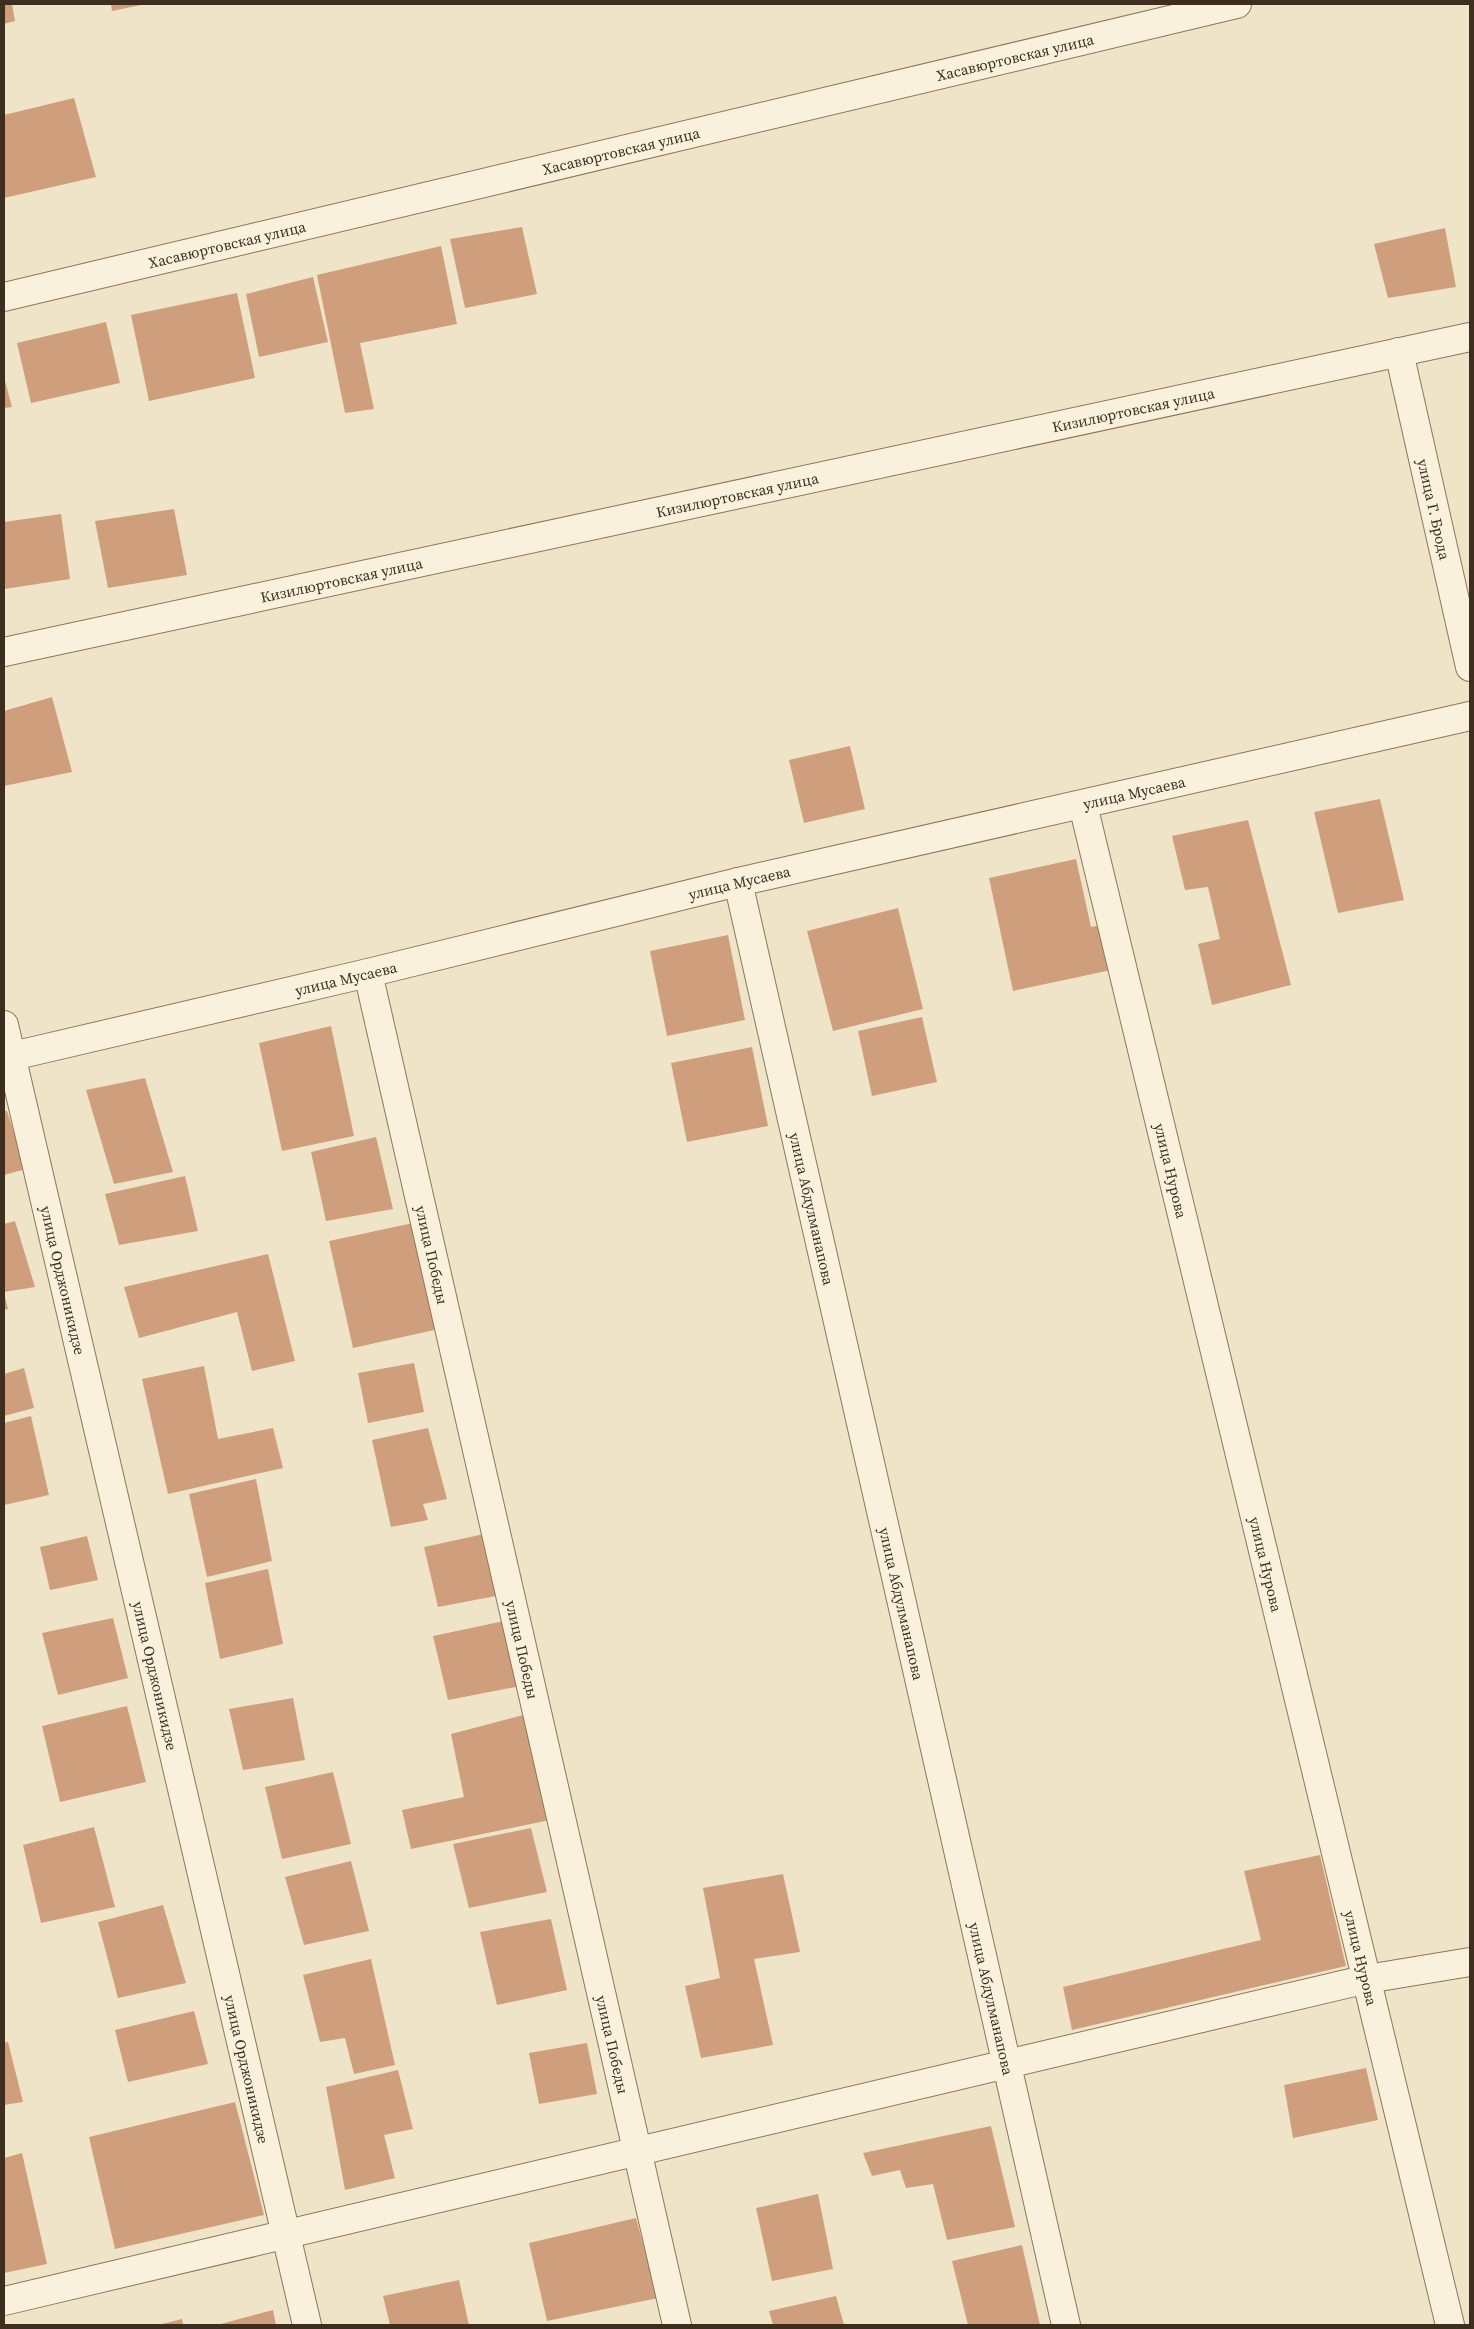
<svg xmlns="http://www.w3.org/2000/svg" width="1474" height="2329" viewBox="0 0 1474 2329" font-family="'Source Serif 4',serif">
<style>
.building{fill:#cf9f7d}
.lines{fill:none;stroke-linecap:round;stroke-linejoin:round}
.minor-casing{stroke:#8d765c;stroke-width:30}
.minor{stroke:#faf1dc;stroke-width:28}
.labels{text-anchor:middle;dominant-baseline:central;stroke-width:4.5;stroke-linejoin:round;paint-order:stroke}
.street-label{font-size:15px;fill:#3d2e20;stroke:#f7eed8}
</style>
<rect width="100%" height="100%" fill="#f0e4c8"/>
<path class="building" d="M4,4H12L15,21L4,24Z
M111,4H141V5L112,11Z
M74,98L96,177L4,198V115Z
M522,227L537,294L465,308L450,239Z
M1445,228L1456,287L1388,298L1374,244Z
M441,246L457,324L360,343L374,409L345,413L317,275Z
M313,277L328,342L259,357L246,294Z
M237,293L255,378L149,401L131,315Z
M106,322L120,383L31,403L17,343Z
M4,377L12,407L4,408Z
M174,509L187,575L108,588L95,521Z
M61,514L70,579L4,589V522Z
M52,697L72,772L4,786V711Z
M850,746L865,809L804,823L789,760Z
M1380,799L1404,900L1338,913L1314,812Z
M1248,820L1291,985L1212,1005L1198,944L1220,939L1208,887L1185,890L1172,836Z
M1076,859L1091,927L1106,924L1116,969L1013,991L989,878Z
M898,908L923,1009L833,1031L807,931Z
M728,935L745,1020L667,1036L650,951Z
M922,1017L937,1082L872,1096L858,1031Z
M331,1026L354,1136L282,1151L259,1043Z
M752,1047L768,1126L687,1142L671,1063Z
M145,1078L173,1172L114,1184L86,1090Z
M4,1111H7L26,1169L4,1175Z
M376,1137L393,1209L326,1221L311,1152Z
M185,1176L198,1231L119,1245L105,1194Z
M15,1221L35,1287L4,1292V1224Z
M413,1223L439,1329L353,1348L329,1241Z
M268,1254L295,1361L252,1371L237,1312L139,1338L124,1287Z
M4,1293L8,1309L4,1310Z
M414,1363L424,1412L368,1423L358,1373Z
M204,1366L218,1439L273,1428L283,1468L168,1494L142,1379Z
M24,1368L34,1408L4,1416V1374Z
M31,1416L49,1495L4,1505V1423Z
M428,1428L447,1499L423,1504L428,1520L391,1527L372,1440Z
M256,1479L272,1561L207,1577L189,1494Z
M484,1534L501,1595L438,1607L424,1547Z
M87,1536L98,1580L50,1590L40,1547Z
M268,1569L283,1644L220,1659L205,1583Z
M113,1618L128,1678L58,1695L42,1633Z
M504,1621L521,1686L448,1700L433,1636Z
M293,1698L305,1760L243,1770L229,1709Z
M127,1706L146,1782L60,1802L42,1726Z
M523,1715L550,1820L411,1849L402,1810L464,1797L451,1734Z
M333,1772L351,1844L282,1859L265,1787Z
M94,1827L115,1907L41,1923L23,1845Z
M531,1828L547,1892L469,1908L453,1844Z
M1320,1855L1346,1966L1072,2030L1063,1987L1261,1940L1244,1871Z
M351,1861L369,1931L304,1945L285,1877Z
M783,1874L800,1952L754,1959L773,2045L701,2058L685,1986L720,1978L703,1888Z
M163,1905L186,1983L118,1998L98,1922Z
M551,1919L567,1990L497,2005L480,1932Z
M371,1959L395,2065L354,2074L345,2038L320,2042L303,1975Z
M194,2011L208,2064L128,2082L115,2030Z
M8,2042L23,2102L4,2105V2043Z
M587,2043L597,2094L539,2104L529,2053Z
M1366,2068L1378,2120L1293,2138L1284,2085Z
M398,2070L413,2129L384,2135L395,2178L345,2190L326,2087Z
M235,2102L264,2215L115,2249L89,2137Z
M991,2126L1015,2227L947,2240L933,2184L906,2188L900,2170L872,2176L863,2153Z
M22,2153L47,2264L4,2273V2158Z
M818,2194L833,2269L772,2281L756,2208Z
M636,2218L658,2298L547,2321L529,2243Z
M1022,2245L1040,2325H968L952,2261Z
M459,2280L469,2325H390L383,2296Z
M836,2296L844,2325H773L769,2311Z
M273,2310L276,2325H217Z
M182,2319L183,2325H158Z"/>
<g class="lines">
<g class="minor-casing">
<g id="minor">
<path id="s1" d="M4,297L1237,4"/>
<path id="s2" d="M1399,352L1470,667"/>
<path id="s3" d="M4,652L1470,337"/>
<path id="s4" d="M1083,805L1450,2325"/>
<path id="s5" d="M738,882L1066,2325"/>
<path id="s6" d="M368,973L677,2325"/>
<path id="s7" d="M4,1025L307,2325"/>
<path id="s8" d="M4,1058L368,973L738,882L1470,716"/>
<path d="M4,2301L1367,1979L1470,1962"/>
</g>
</g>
<use href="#minor" class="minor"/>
</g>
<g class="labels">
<g class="street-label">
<text stroke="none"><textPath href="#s1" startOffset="1039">Хасавюртовская улица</textPath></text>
<text stroke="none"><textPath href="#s1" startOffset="634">Хасавюртовская улица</textPath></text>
<text stroke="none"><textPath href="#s1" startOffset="229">Хасавюртовская улица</textPath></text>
<text stroke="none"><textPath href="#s3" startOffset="1155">Кизилюртовская улица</textPath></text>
<text stroke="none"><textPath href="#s3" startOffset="750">Кизилюртовская улица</textPath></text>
<text stroke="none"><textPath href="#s2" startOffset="161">улица Г. Брода</textPath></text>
<text stroke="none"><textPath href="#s3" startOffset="345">Кизилюртовская улица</textPath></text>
<text stroke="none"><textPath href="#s8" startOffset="1161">улица Мусаева</textPath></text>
<text stroke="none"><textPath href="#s8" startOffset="756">улица Мусаева</textPath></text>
<text stroke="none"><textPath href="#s8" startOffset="351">улица Мусаева</textPath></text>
<text stroke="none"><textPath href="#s4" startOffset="376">улица Нурова</textPath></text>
<text stroke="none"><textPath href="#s5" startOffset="335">улица Абдулманапова</textPath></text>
<text stroke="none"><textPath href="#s6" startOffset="289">улица Победы</textPath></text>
<text stroke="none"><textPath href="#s7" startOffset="262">улица Орджоникидзе</textPath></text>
<text stroke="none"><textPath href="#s4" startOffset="781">улица Нурова</textPath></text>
<text stroke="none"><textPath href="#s5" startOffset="740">улица Абдулманапова</textPath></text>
<text stroke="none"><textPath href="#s6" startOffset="694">улица Победы</textPath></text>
<text stroke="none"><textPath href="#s7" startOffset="668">улица Орджоникидзе</textPath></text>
<text stroke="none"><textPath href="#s4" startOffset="1186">улица Нурова</textPath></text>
<text stroke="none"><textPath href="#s5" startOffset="1145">улица Абдулманапова</textPath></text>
<text stroke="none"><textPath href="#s6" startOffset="1099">улица Победы</textPath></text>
<text stroke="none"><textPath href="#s7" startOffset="1072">улица Орджоникидзе</textPath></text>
</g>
</g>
<rect width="1474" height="2329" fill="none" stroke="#3d2e20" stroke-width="10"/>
</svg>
